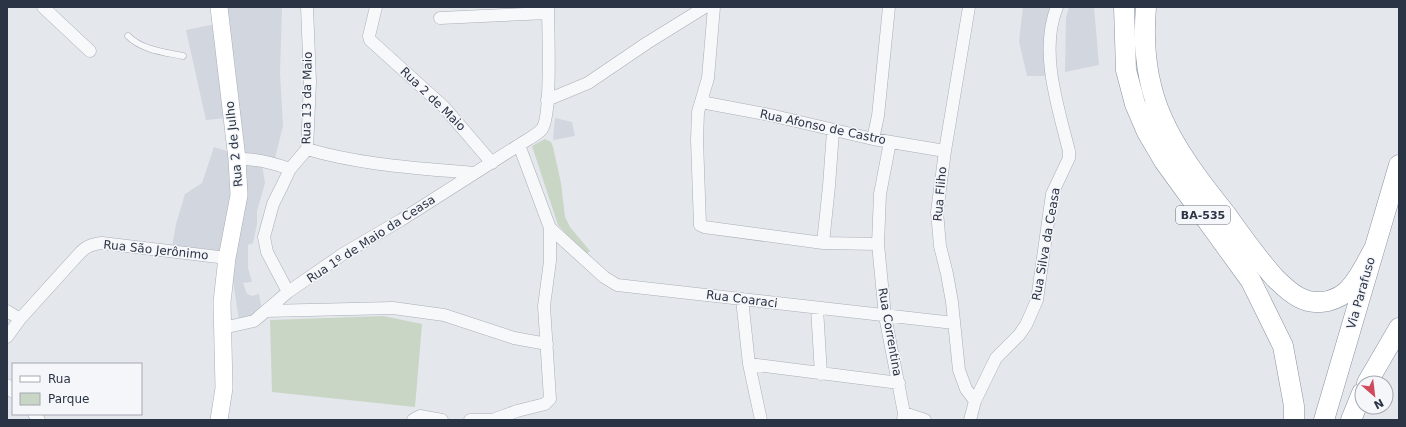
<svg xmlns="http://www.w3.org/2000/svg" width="1406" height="427" viewBox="0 0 1406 427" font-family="'DejaVu Sans',sans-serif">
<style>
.built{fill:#d2d6de}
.green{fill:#c9d6c5}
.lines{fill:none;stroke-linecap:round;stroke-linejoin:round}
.service-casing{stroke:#a9aeb7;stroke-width:7}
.minor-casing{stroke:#a9aeb7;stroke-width:13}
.secondary-casing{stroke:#a9aeb7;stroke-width:18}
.trunk-casing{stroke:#8b94a3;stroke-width:21}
.service{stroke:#f7f8fa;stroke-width:6}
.minor{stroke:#f7f8fa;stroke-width:12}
.secondary{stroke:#fff;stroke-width:17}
.trunk{stroke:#fff;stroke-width:20}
.labels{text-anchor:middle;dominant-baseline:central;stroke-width:3;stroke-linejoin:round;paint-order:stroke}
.shield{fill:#f4f6f9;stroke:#676e7b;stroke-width:1}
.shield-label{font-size:11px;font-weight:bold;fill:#2b3445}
.street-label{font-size:12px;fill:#2b3445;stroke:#f4f6f9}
</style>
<rect width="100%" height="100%" fill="#e4e7ec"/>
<path class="built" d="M227,7H282L280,74L283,126L275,158L240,154Z
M1023,7H1051L1044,42L1048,76H1027L1019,41Z
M1069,7H1094L1099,65L1065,72L1066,18Z
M215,24L226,118L206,120L186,30Z
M555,118L572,122L575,136L553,140Z
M214,147L230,152L233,190L222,253L172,247L176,224L185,194L202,183Z
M246,165H262L265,183L257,211V224L253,243L248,245V268L252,282L243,283L247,294L252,296L259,294L262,310L251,320H239L232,275Z"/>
<path class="green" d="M545,139L551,142L553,147L561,183L565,217L570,227L590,251L585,255L558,225L532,146Z
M383,316L422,324L415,407L272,392L270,320Z"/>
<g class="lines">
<g class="service-casing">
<path id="service" d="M128,36C142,50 164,52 183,56"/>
</g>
<g class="minor-casing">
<path id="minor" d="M43,7L90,51
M376,7L369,36L370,40L444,107L492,163
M714,7L708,78L698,112L697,140L700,225L704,227L823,243L878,244
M969,7L945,151L937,212L940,246L947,274L952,302L959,370L966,389L975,401
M440,18L548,13
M547,100L588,83L647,43L705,7
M701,102L770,115L873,139L945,151
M873,139L878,116L889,7
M890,142L880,194L878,244L885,316L904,413L903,420
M307,149C361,165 417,168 473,173
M237,159C255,158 273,163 290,169
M550,228L604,277L617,285L954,323
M823,243L829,186L833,131
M288,292L267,252L264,237L273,204L282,186L290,169L307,149L310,82L307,7
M742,299L749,364L761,420
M817,308L821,374
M7,311L20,319
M266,311L393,308L444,315L514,338L547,344
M223,328L254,321L288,292L343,254L401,220L519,145
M7,337L20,319L78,255C85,247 91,244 102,243L227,258
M749,364L899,383
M7,385L13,392
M904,413L925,420
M34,414L39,420
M495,419L517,411L545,404L550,399L544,306L550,261V228L519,145C526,140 536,136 542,129C552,116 548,28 548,7
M413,420L420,416L442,420
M470,420H497
M970,420L975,401L996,358L1019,335L1026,325L1037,300L1052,194L1069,158V151C1058,107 1039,51 1057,7"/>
</g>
<g class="secondary-casing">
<path id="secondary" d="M219,420L224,388L222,302L227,258L239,195L237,159L219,7"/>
</g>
<g class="trunk-casing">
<path id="trunk" d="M1124,7L1126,70L1135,104L1147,132L1164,161L1251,281L1283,346L1294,406V420
M1146,7C1138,98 1171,145 1225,213C1241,235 1257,258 1275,278C1291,294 1305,306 1328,301C1335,299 1342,296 1347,291C1359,280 1366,263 1374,249
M1367,383L1399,328
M1324,420L1399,165
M1351,420L1362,393"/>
</g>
<use href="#service" class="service"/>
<use href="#minor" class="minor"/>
<use href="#secondary" class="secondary"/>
<use href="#trunk" class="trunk"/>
</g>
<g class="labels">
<rect class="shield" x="1176" y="206" width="54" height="18" rx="3"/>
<g class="shield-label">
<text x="1203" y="215">BA-535</text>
</g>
<g class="street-label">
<text transform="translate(307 98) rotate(-89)">Rua 13 da Maio</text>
<text transform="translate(433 99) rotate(44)">Rua 2 de Maio</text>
<text transform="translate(823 127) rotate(12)">Rua Afonso de Castro</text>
<text transform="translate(234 144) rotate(-96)">Rua 2 de Julho</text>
<text transform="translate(940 194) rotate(-85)">Rua Fliho</text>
<text transform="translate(371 239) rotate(-33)">Rua 1º de Maio da Ceasa</text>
<text transform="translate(1046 244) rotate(-80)">Rua Silva da Ceasa</text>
<text transform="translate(156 250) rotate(6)">Rua São Jerônimo</text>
<text transform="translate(1361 293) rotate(-74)">Via Parafuso</text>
<text transform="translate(742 299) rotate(7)">Rua Coaraci</text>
<text transform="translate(890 332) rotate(80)">Rua Correntina</text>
</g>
</g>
<rect width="1406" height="427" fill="none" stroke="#2b3445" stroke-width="16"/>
<rect x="12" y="363" width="130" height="52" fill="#f4f6f9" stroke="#a4a8b1"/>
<rect x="20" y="376" width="20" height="6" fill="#ffffff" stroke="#a4a8b1"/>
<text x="48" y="383" font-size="12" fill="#2b3445">Rua</text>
<rect x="20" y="393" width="20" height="12" fill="#c9d6c5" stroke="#a4a8b1"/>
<text x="48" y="403" font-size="12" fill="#2b3445">Parque</text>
<g transform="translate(1374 395) rotate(152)"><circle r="19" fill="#f4f6f9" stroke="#a4a8b1"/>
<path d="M0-3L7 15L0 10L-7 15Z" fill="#d1495b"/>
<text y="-6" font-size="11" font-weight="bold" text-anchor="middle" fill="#2b3445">N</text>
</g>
</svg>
